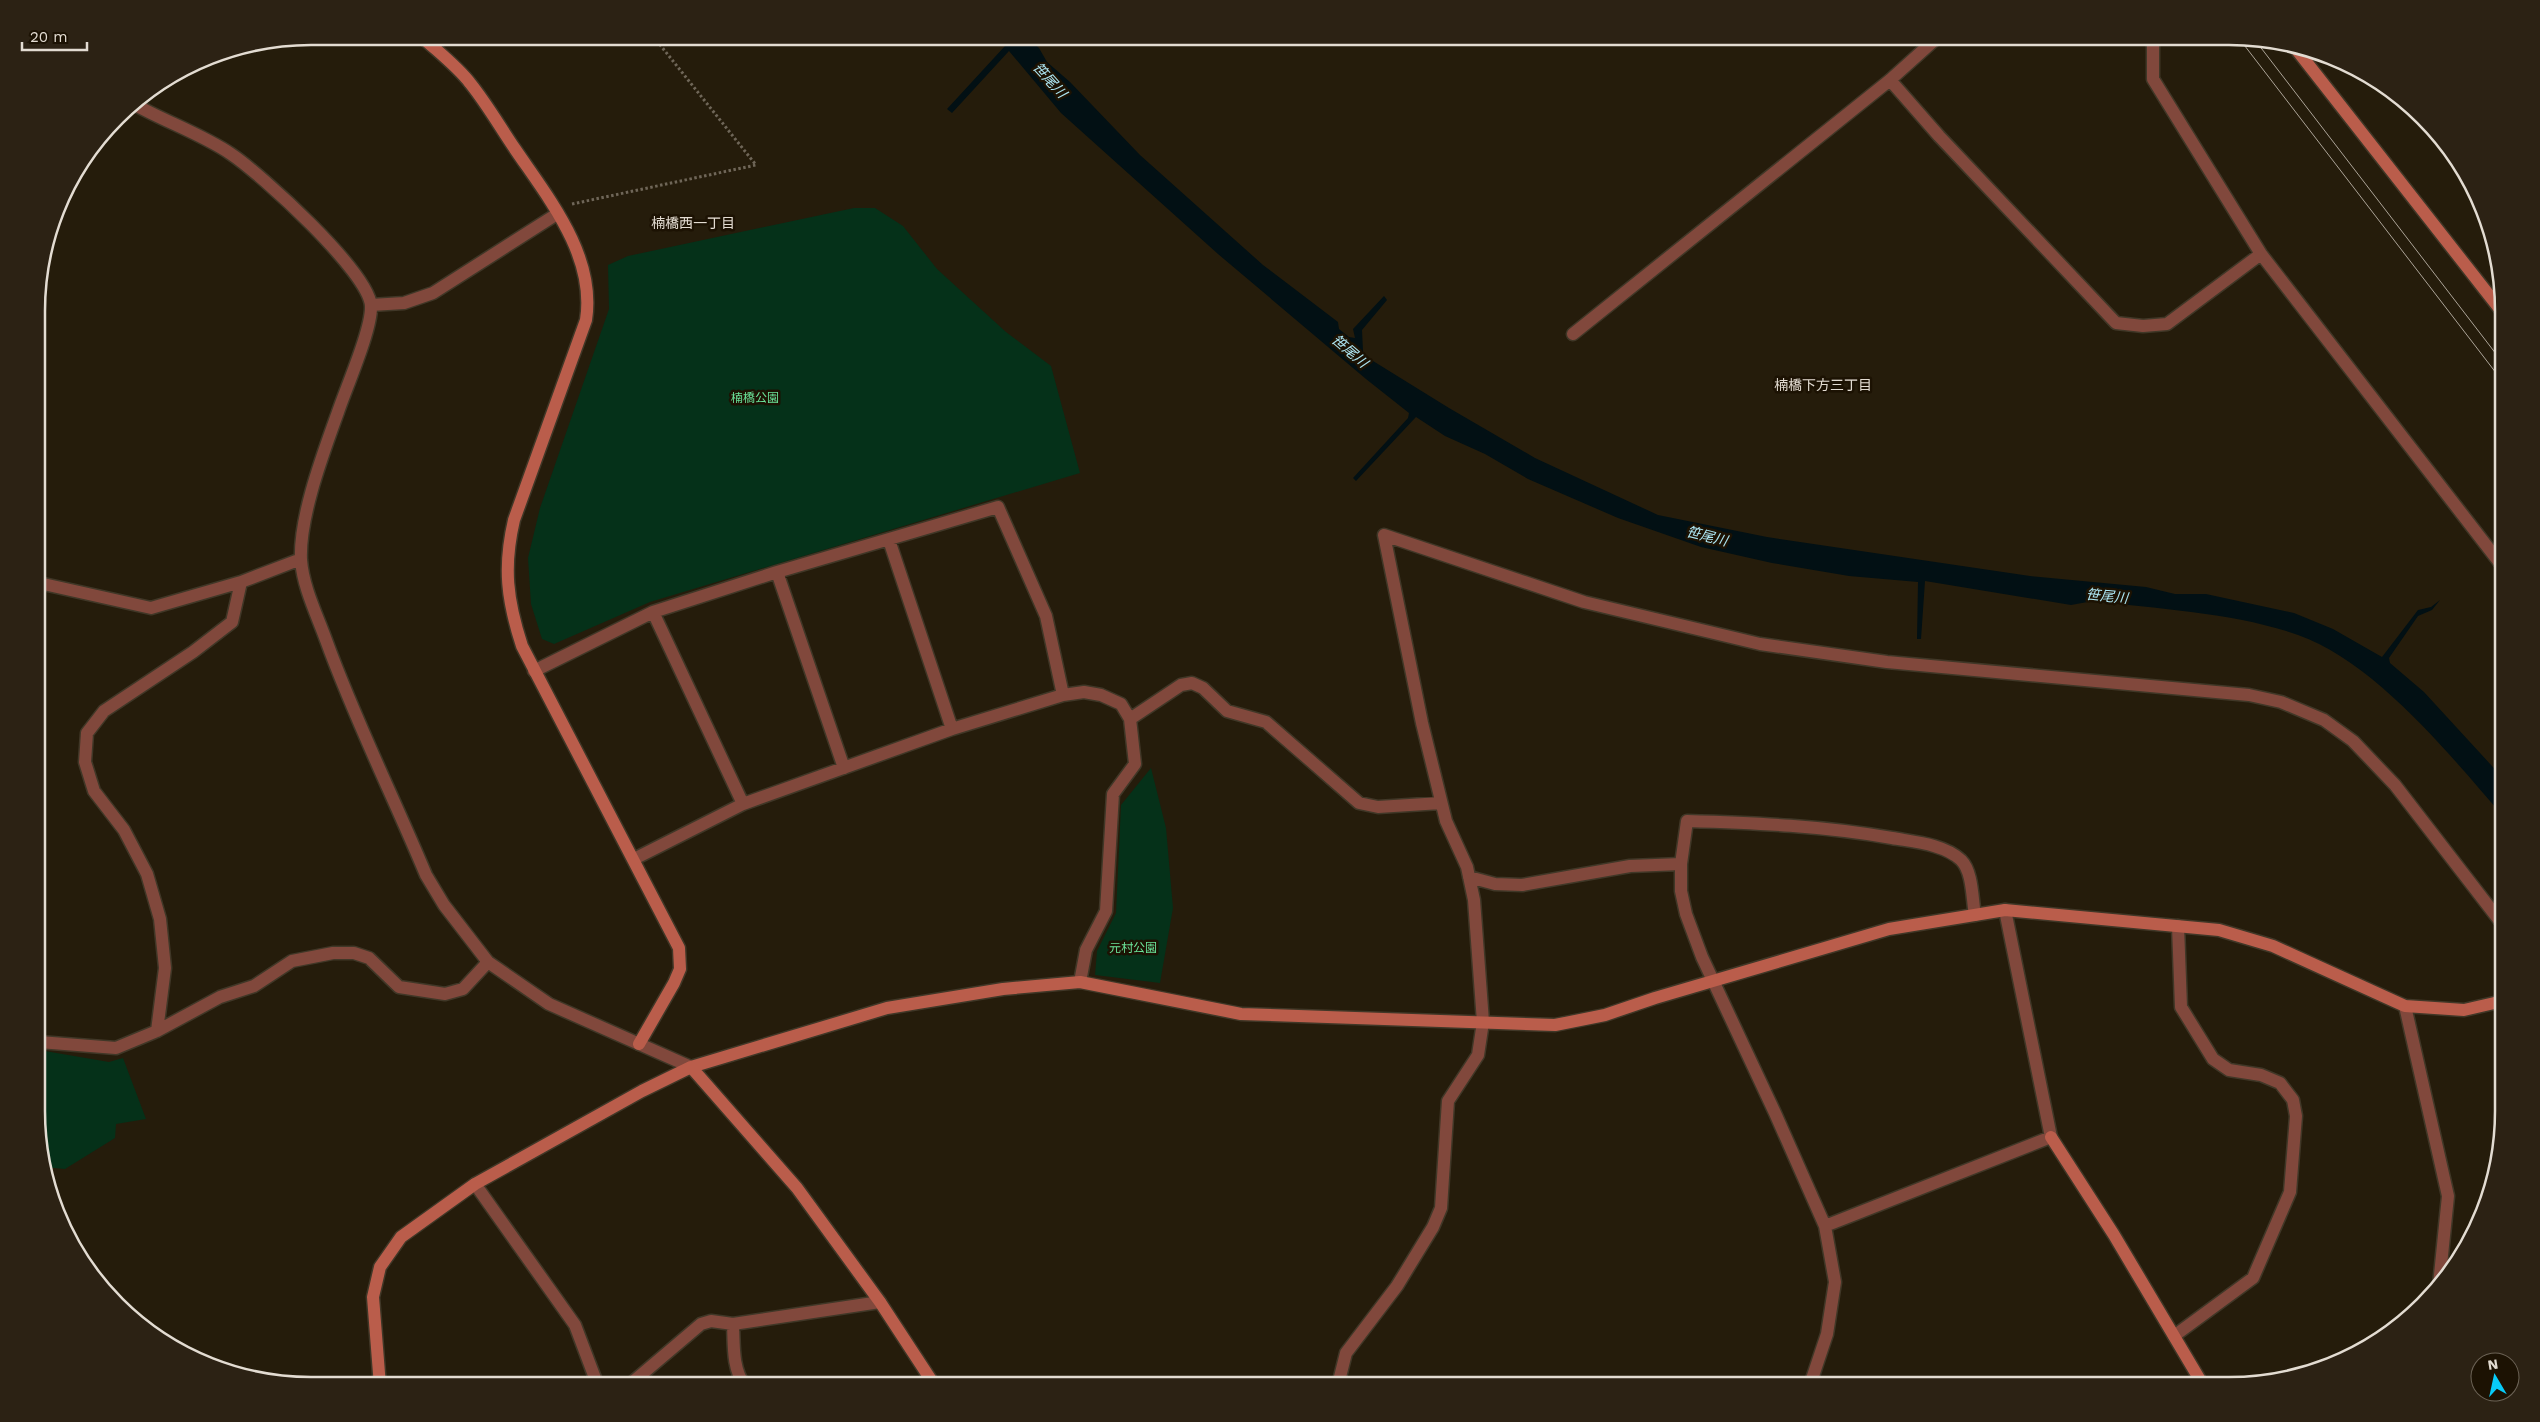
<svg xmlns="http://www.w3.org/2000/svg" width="2540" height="1422" viewBox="0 0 2540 1422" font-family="'Work Sans','Noto Sans JP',sans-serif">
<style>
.green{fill:#053119}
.water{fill:#021014}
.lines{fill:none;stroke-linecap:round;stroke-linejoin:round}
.street-casing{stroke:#403727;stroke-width:15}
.secondary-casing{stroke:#403727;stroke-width:15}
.path{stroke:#6f6658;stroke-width:3;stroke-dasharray:2.5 2.5;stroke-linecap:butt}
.street{stroke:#81483c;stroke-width:12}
.secondary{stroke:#ba5d4b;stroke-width:12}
.tram{stroke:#aca498;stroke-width:1}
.labels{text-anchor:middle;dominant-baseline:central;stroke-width:5;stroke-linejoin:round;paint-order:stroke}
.park-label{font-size:12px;fill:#6ae399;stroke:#1c1203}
.water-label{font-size:14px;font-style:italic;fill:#aee7f4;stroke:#1c1203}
.neighbourhood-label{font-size:14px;fill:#e3dcd2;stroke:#1c1203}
.rim{fill:none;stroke:#e3dcd2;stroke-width:2.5}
</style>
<rect width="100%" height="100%" fill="#251c0b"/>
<path class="green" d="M854,208H875L903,226L937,269L1006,332L1051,366L1080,473L650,602L554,644L542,639L531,604L528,558L540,508L609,309L608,265L628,256Z
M1151,768L1166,828L1173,908L1160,983L1095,975L1097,951L1116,913L1121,805Z
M39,1050L109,1062L123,1058L146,1119L116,1124L115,1138L65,1169L43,1167L39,1146Z"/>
<path class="water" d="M990,36H1027L1039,48L1047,62L1070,82L1140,155L1263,265L1338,322L1339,329L1349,337L1355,338L1353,329L1384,296L1387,300L1362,330L1363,351L1365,356L1449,408L1535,458L1658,515L1767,537L2030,576L2146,587L2175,594H2206L2294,613L2333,629L2382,657L2418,610L2431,607L2440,600L2432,610L2418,616L2389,658L2390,663L2424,692L2503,778V816C2449,754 2376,663 2298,635C2237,613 2158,609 2093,601L2071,605L1925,581L1921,639H1917L1918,582L1849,576L1772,563L1701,547L1618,518L1528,479L1485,454L1445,436L1416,417L1356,481L1353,478L1408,418L1409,413L1366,379L1218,254L1061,113L1009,51L952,113L947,109L1005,46Z"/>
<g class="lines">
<g class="street-casing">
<path id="street" d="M2153,36V79L2261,254L2503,567
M1890,80L1939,136L2116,323L2143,326L2167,324L2261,254
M132,103C163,121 202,134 231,154C261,174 369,272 371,306C372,329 346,388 338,412C323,454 299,517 301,560C303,587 317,615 326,640C355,720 393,796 426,875L444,905L488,962L549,1004L691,1067
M371,305L404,303L433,293L557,214
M1573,334L1890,80L1939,36
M889,540L952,729
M777,572L844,768
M39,583L151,608L241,582L301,559
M653,612L743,804
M534,671L653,612L777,572L998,507L1046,616L1063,695
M1130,719L1181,685L1192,683L1203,688L1227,711L1266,722L1359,803L1378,807L1441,803
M634,859L743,804L952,729L1063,695L1084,692L1101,695L1121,704L1130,719L1135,764L1113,794L1106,911L1086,950L1080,982
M1469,877L1495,884L1522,885L1630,866L1681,864
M2405,1006L2448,1196L2439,1285
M157,1031L165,968L160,919L147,874L124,830L94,791L85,762L87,733L104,711L193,652L232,622L241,582
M39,1042L116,1048L157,1031L220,997L254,986L292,961L333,953H354L369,958L399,987L445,994L463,989L488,962
M475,1184L575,1325L598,1386
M1825,1226L2051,1137L2005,910
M733,1324C734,1345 732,1368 745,1386
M2174,1336L2253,1278L2290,1192L2296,1116L2293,1100L2280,1083L2261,1075L2229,1070L2213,1059L2181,1007L2178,926
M1338,1385L1346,1353L1397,1286L1433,1227L1441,1208L1448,1101L1478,1055L1483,1022L1474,900L1467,867L1446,821L1422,723L1384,535L1584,602L1760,644L1887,662L2249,695L2281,702L2324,720L2353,741L2395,785L2503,925
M1810,1385L1827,1334L1835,1282L1825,1226L1775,1113L1702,957L1686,914L1681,891V864L1687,821C1757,823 1824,826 1892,838C1914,842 1944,844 1961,860C1973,872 1972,899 1975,915
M628,1386L701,1324L711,1321L733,1324L880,1302"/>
</g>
<g class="secondary-casing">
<path id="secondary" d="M421,36C437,51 457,66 470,83C487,104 500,127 515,149C549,199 596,256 586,320L514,520C503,567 507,600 522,646L679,948L680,969L674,983L639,1044
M2293,45L2503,313
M691,1067L797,1188L880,1302L935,1386
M2051,1137L2114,1235L2203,1385
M380,1386L373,1297L380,1267L401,1237L475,1184L642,1091L691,1067L887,1008L1003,989L1080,982L1241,1014L1555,1025L1605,1015L1655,998L1889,929L2005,910L2219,930L2273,946L2405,1006L2464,1010L2503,1001"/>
</g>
<path class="path" d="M572,204L756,165L653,36"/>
<use href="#street" class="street"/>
<use href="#secondary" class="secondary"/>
<path class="tram" d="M2238,37L2503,382
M2255,40L2503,363"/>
</g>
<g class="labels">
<g class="park-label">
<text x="755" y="398">楠橋公園</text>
<text x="1133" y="948">元村公園</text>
</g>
<g class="water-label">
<text transform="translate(1050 80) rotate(48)">笹尾川</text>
<text transform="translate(1350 351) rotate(41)">笹尾川</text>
<text transform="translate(1707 536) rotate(14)">笹尾川</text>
<text transform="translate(2107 596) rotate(6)">笹尾川</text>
</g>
<g class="neighbourhood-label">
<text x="693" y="223">楠橋西一丁目</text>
<text x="1823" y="385">楠橋下方三丁目</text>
</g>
</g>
<path d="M0 0H2540V1422H0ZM311 45H2229A266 266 0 0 1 2495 311V1111A266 266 0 0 1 2229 1377H311A266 266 0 0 1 45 1111V311A266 266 0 0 1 311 45Z" fill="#2c2214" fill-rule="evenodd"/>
<path class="rim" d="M311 45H2229A266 266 0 0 1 2495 311V1111A266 266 0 0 1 2229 1377H311A266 266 0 0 1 45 1111V311A266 266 0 0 1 311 45Z"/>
<g transform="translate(2495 1377) rotate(351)"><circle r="24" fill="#1c1203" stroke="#6c6356"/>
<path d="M0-4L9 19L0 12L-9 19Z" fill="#08cbf9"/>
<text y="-8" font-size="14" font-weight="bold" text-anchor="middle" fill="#e3dcd2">N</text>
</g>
<path d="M22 42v8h65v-8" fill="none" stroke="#e3dcd2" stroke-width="2.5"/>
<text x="30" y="42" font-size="15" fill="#e3dcd2" stroke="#1c1203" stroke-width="4" paint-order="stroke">20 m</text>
</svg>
